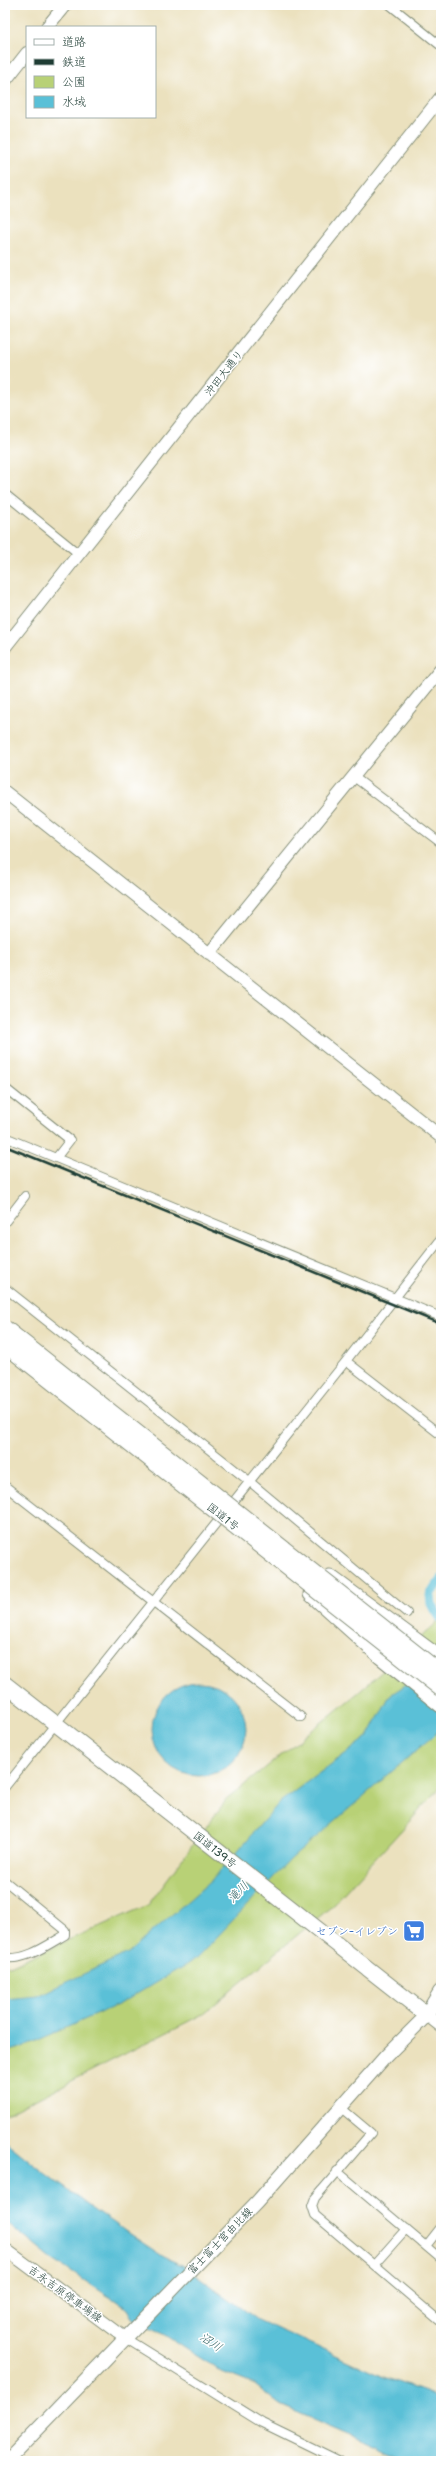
<svg xmlns="http://www.w3.org/2000/svg" width="446" height="2466" viewBox="0 0 446 2466" font-family="'Shantell Sans','Klee One',sans-serif">
<style>
.green{fill:#b8d176;stroke:#6c8755}
.water{fill:#5ac0d7;stroke:#3c7e86}
.lines{fill:none;stroke-linecap:round;stroke-linejoin:round}
.canal{stroke:#5ac0d7;stroke-width:9}
.street-casing{stroke:#858f79;stroke-width:10}
.secondary-casing{stroke:#858f79;stroke-width:14}
.primary-casing{stroke:#858f79;stroke-width:15}
.highway-casing{stroke:#858f79;stroke-width:17}
.street{stroke:#fff;stroke-width:8}
.secondary{stroke:#fff;stroke-width:12}
.primary{stroke:#fff;stroke-width:13}
.highway{stroke:#fff;stroke-width:15}
.rail{stroke:#1f3d34;stroke-width:2.5}
.highway-bridge-casing{stroke:#858f79;stroke-width:17;stroke-linecap:butt}
.highway-bridge{stroke:#fff;stroke-width:15}
.labels{text-anchor:middle;dominant-baseline:central;stroke-width:3;stroke-linejoin:round;paint-order:stroke}
.street-label{font-size:11px;fill:#1f3d34;stroke:#fff}
.shop-label{font-size:11px;fill:#366cbe;stroke:#fff;text-anchor:end}
.water-label{font-size:12px;font-style:italic;fill:#316465;stroke:#fff}
</style>
<rect width="100%" height="100%" fill="#fff"/>
<filter id="ink" filterUnits="userSpaceOnUse"><feTurbulence type="fractalNoise" baseFrequency=".025" numOctaves="2"/><feDisplacementMap in="SourceGraphic" scale="8" xChannelSelector="R" yChannelSelector="G"/><feConvolveMatrix kernelMatrix="1 2 1 2 8 2 1 2 1" color-interpolation-filters="sRGB"/></filter>
<filter id="wash" filterUnits="userSpaceOnUse"><feTurbulence type="fractalNoise" baseFrequency=".012" numOctaves="4" result="noise"/><feDisplacementMap in="SourceGraphic" scale="16" xChannelSelector="R" yChannelSelector="G"/><feGaussianBlur stdDeviation="0.9" result="paint"/><feColorMatrix in="noise" values="0 0 0 0 0 0 0 0 0 0 0 0 0 0 0 0 0 1.4 0 .05"/><feComposite in="paint" operator="in"/></filter>
<g filter="url(#wash)">
<rect width="100%" height="100%" fill="#ebe1be"/>
<path class="green" d="M441,1619V1787L331,1907L203,2014L5,2115V1964L9,1966L148,1905L227,1799L359,1692Z"/>
<path class="water" d="M441,1662V1729L291,1859L197,1958L120,2004L20,2048L5,2052V1999L37,1996L128,1953L214,1878L280,1802L368,1737L390,1695Z
M152 1729a47 47 0 1 1 94 0a47 47 0 1 1-94 0Z
M5,2141L51,2178L128,2233L164,2257L184,2266L258,2320L381,2376L441,2398V2461L409,2460L280,2405L255,2385L222,2372L163,2334L136,2323L128,2309L50,2258L5,2221Z"/>
<g class="lines">
<path class="canal" d="M441,1579L430,1595L431,1604L441,1619"/>
</g>
</g>
<g filter="url(#ink)">
<g class="lines">
<g class="street-casing">
<path id="street" d="M390,5L441,46
M5,494L79,554
M354,777L441,843
M5,1088L70,1140L56,1158
M5,1137L441,1317
M5,1222L25,1196
M5,1288L249,1481L407,1613
M346,1361L441,1435
M5,1486L301,1717
M5,1787L346,1361L441,1239
M5,1881L65,1930V1935C46,1946 27,1960 5,1958
M340,2107L371,2133L315,2198L312,2206L315,2215L441,2322
M337,2171L441,2259
M426,2246L441,2227
M374,2265L406,2229
M125,2338L262,2423L340,2461"/>
</g>
<g class="secondary-casing">
<path id="secondary" d="M47,27L65,5
M5,81L27,53
M5,647L441,97
M5,792L441,1137
M209,954L441,669
M427,2015L441,2026
M5,2249L125,2338"/>
</g>
<g class="primary-casing">
<path id="primary" d="M7,2461L257,2202L386,2056L427,2015"/>
</g>
<g class="highway-casing">
<path id="highway" d="M330,1577L441,1659
M311,1594L380,1656L441,1705
M5,1684L427,2015
M427,2015L441,1992"/>
</g>
<use href="#street" class="street"/>
<use href="#secondary" class="secondary"/>
<use href="#primary" class="primary"/>
<use href="#highway" class="highway"/>
<path class="rail" d="M5,1146L441,1324"/>
<g class="highway-bridge-casing">
<path id="highway-bridge" d="M5,1328L441,1673
M5,1345L441,1689"/>
</g>
<use href="#highway-bridge" class="highway-bridge"/>
</g>
</g>
<defs>
<g id="supermarket-square" transform="scale(1.15)"><rect x="-9" y="-9" width="18" height="18" rx="4" fill="#3f7fe0" stroke="#fff"/><path d="M-6-5.5h2.5l.6 2H6L4.5 2H-2.5L-4.4-4H-6ZM-1.5 3.2a1.3 1.3 0 1 0 .1 0ZM3 3.2a1.3 1.3 0 1 0 .1 0Z" fill="#fff"/></g>
</defs>
<g fill-rule="evenodd">
<use href="#supermarket-square" x="414" y="1931"/>
</g>
<g class="labels">
<g class="street-label">
<text transform="translate(224 373) rotate(-52)">沖田大通り</text>
<text transform="translate(223 1517) rotate(38)">国道1号</text>
<text transform="translate(215 1850) rotate(38)">国道139号</text>
<text transform="translate(220 2241) rotate(-46)">富士富士宮由比線</text>
<text transform="translate(65 2294) rotate(36)">吉永吉原停車場線</text>
</g>
<g class="shop-label">
<text x="398" y="1931">セブン-イレブン</text>
</g>
<g class="water-label">
<text transform="translate(238 1892) rotate(-47)">滝川</text>
<text transform="translate(211 2342) rotate(34)">沼川</text>
</g>
</g>
<rect width="446" height="2466" fill="none" stroke="#fff" stroke-width="20"/>
<rect x="26" y="26" width="130" height="92" fill="#ffffff" stroke="#a5b1ae"/>
<rect x="34" y="39" width="20" height="6" fill="#ffffff" stroke="#a5b1ae"/>
<text x="62" y="46" font-size="12" fill="#1f3d34">道路</text>
<rect x="34" y="59" width="20" height="6" fill="#1f3d34" stroke="#a5b1ae"/>
<text x="62" y="66" font-size="12" fill="#1f3d34">鉄道</text>
<rect x="34" y="76" width="20" height="12" fill="#b8d176" stroke="#a5b1ae"/>
<text x="62" y="86" font-size="12" fill="#1f3d34">公園</text>
<rect x="34" y="96" width="20" height="12" fill="#5ac0d7" stroke="#a5b1ae"/>
<text x="62" y="106" font-size="12" fill="#1f3d34">水域</text>
</svg>
